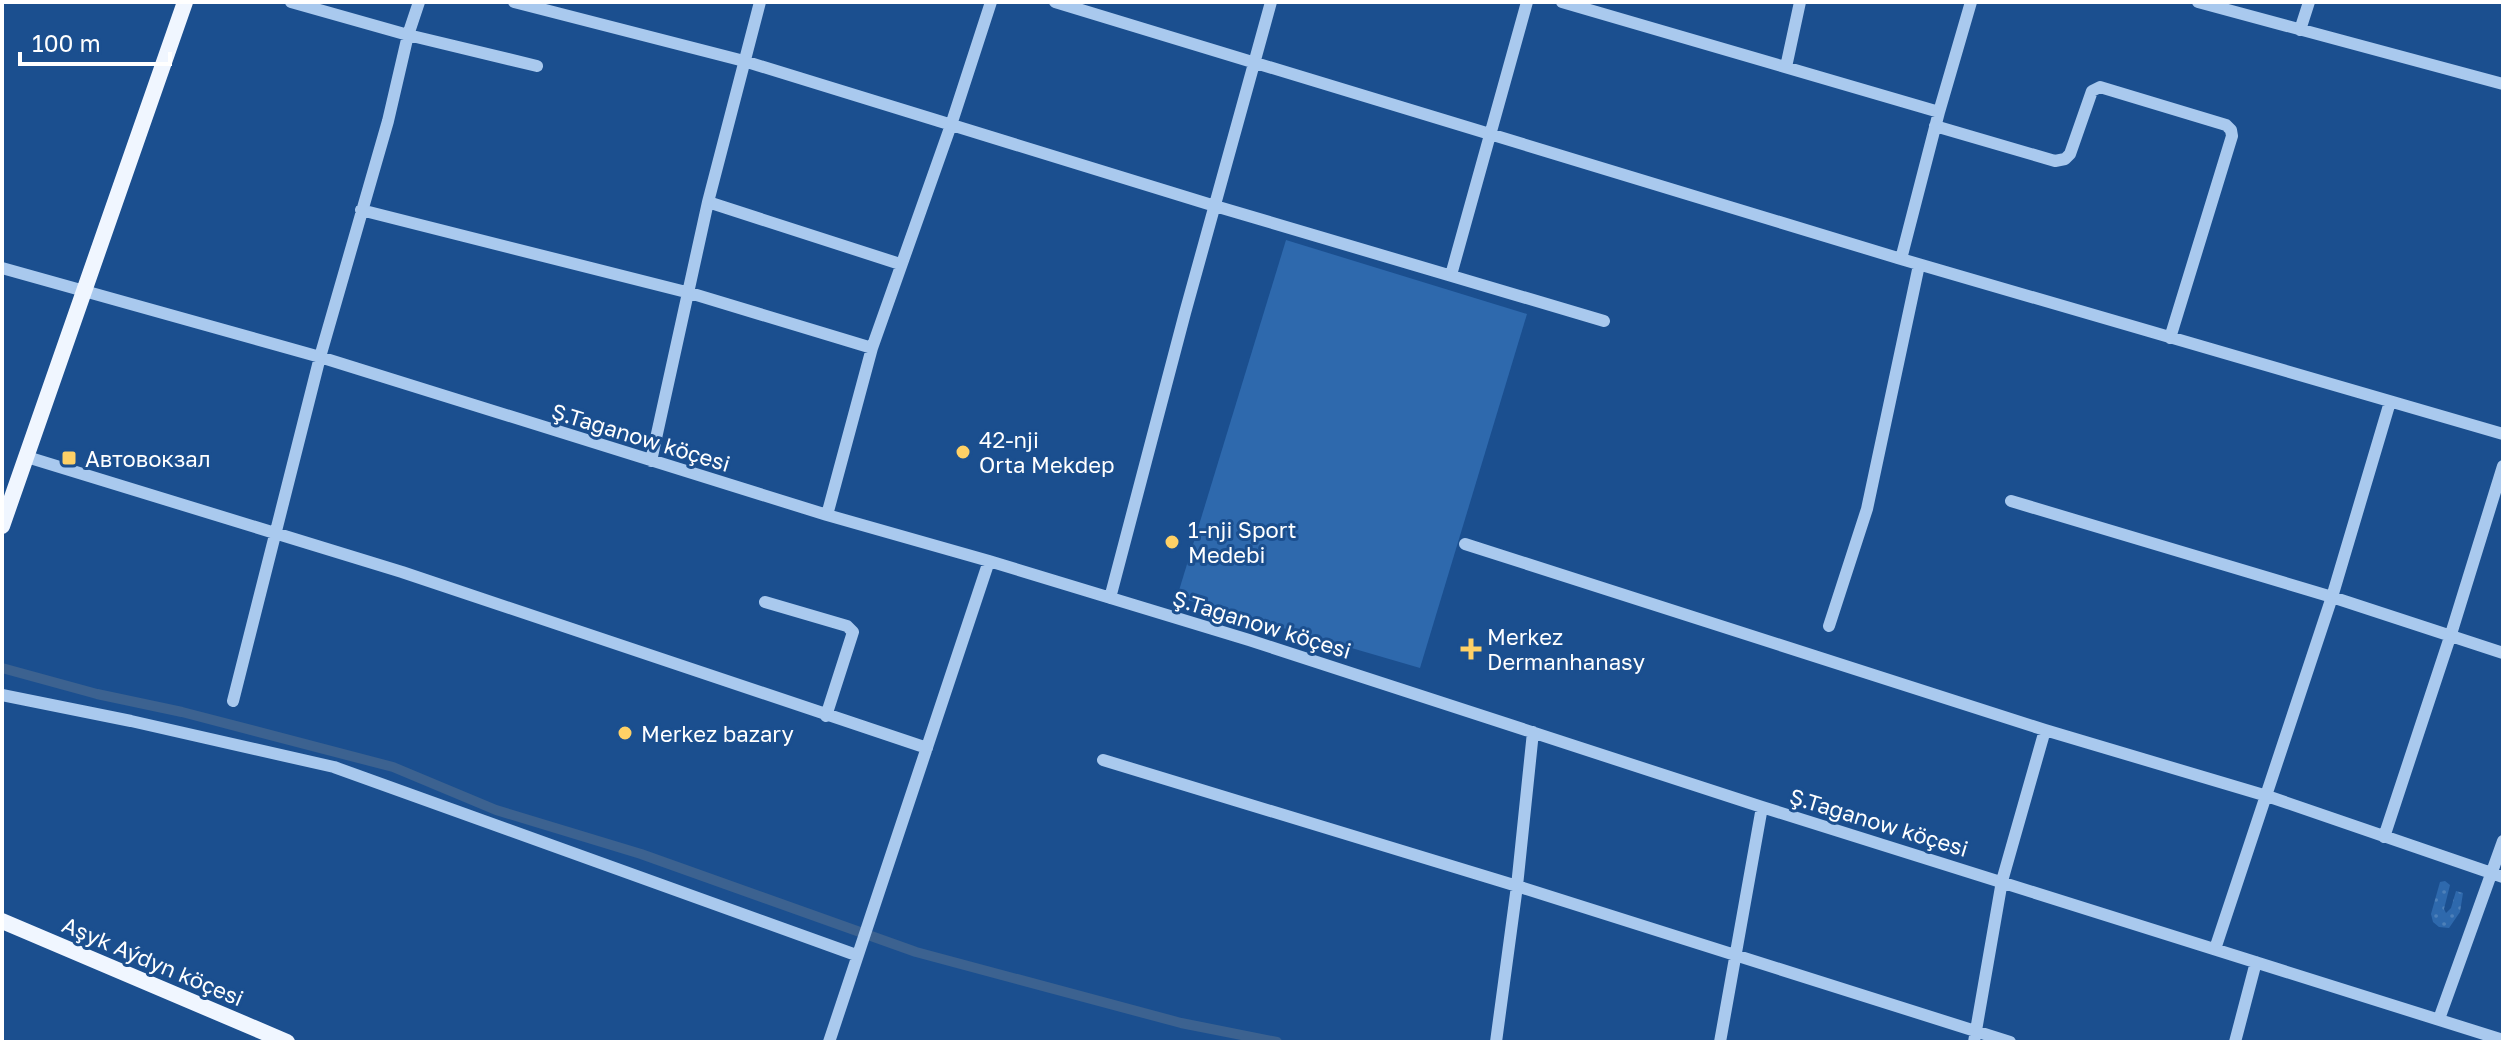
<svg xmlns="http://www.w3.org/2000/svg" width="2505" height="1044" viewBox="0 0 2505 1044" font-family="'Golos Text',sans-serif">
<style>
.grass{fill:url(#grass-dots)}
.pitch{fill:#2e69ad}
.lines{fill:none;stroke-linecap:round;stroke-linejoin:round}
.canal{stroke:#3c6290;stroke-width:10}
.minor{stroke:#a9c9ee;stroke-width:12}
.major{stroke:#f0f6ff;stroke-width:16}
.poi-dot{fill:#ffd166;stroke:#1b4f8f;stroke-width:3}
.labels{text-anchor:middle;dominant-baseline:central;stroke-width:6;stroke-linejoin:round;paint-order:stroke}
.street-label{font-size:22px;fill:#fff;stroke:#1b4f8f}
.poi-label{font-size:22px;fill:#fff;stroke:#1b4f8f;text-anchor:start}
</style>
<defs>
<pattern id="grass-dots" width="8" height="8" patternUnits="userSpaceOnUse" patternTransform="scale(2)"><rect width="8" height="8" fill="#2e69ad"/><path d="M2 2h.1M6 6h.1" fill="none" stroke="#4d80b9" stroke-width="1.8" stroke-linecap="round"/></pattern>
</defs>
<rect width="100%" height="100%" fill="#1b4f8f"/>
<path class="grass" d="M2445,881L2450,885L2444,909L2446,913L2451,908L2456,891L2463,893L2460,912L2449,928L2439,927L2433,922L2431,914L2440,882Z"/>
<path class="pitch" d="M1286,240L1527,314L1420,668L1177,597Z"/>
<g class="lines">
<path class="canal" d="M2,668L97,694L182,712L393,767L496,810L641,854L916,952L1181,1023L1277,1042"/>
<path class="minor" d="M291,2L408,35L537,66
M514,2L744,61L1215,206L1604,321
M1055,2L1901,259L2503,434
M1562,2L1939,112
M2198,2L2503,84
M2300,30L2309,2
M1786,67L1800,2
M1935,126L2055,161L2065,159L2070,154L2092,91L2100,87L2226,125L2231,130L2232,136L2170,338
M708,202L900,264
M361,210L690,293L872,348
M1901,259L1939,112L1971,2
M2,268L320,357L827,515L989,561L1249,640L1762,807L2503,1040
M1451,275L1527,2
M27,457L402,572L927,748
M651,461L708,202L760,2
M2011,501L2332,597L2503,653
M827,515L872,348L951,125L991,2
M1465,544L2045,730L2267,796L2503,877
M1110,598L1185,313L1271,2
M765,602L847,626L853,632L826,716
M1829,626L1867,509L1919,265
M2,695L131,721L334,767L856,955
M233,701L320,357L388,121L408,35L419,2
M1103,760L1517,886L2010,1042
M2384,837L2451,634L2503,466
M2215,949L2332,597L2390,402
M2439,1019L2503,841
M829,1042L989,561
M1496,1042L1517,886L1533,732
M1720,1042L1762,807
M1974,1042L2002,881L2045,730
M2235,1042L2256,962"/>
<path class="major" d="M2,526L185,2
M2,921L287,1042"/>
</g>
<g class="poi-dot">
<circle cx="963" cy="452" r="8"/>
<rect x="61" y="450" width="16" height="16" rx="4"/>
<circle cx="1172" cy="542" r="8"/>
<path d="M1467 637h8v8h8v8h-8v8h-8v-8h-8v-8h8z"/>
<circle cx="625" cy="733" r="8"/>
</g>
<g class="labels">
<g class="street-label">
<text transform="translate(641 437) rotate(17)">Ş.Taganow köçesi</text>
<text transform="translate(1262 624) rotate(17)">Ş.Taganow köçesi</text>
<text transform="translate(1879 822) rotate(17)">Ş.Taganow köçesi</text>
<text transform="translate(153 961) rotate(23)">Aşyk Aýdyn köçesi</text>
</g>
<g class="poi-label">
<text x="979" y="439">42-nji<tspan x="979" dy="25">Orta Mekdep</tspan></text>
<text x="85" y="458">Автовокзал</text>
<text x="1188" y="529">1-nji Sport<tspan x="1188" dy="25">Medebi</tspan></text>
<text x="1487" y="636">Merkez<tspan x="1487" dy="25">Dermanhanasy</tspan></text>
<text x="641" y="733">Merkez bazary</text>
</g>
</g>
<rect width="2505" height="1044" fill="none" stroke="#ffffff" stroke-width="8"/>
<path d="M20 52v12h150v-12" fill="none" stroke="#ffffff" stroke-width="4"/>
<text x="32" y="52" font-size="24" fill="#ffffff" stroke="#1b4f8f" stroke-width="6" paint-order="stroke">100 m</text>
</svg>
